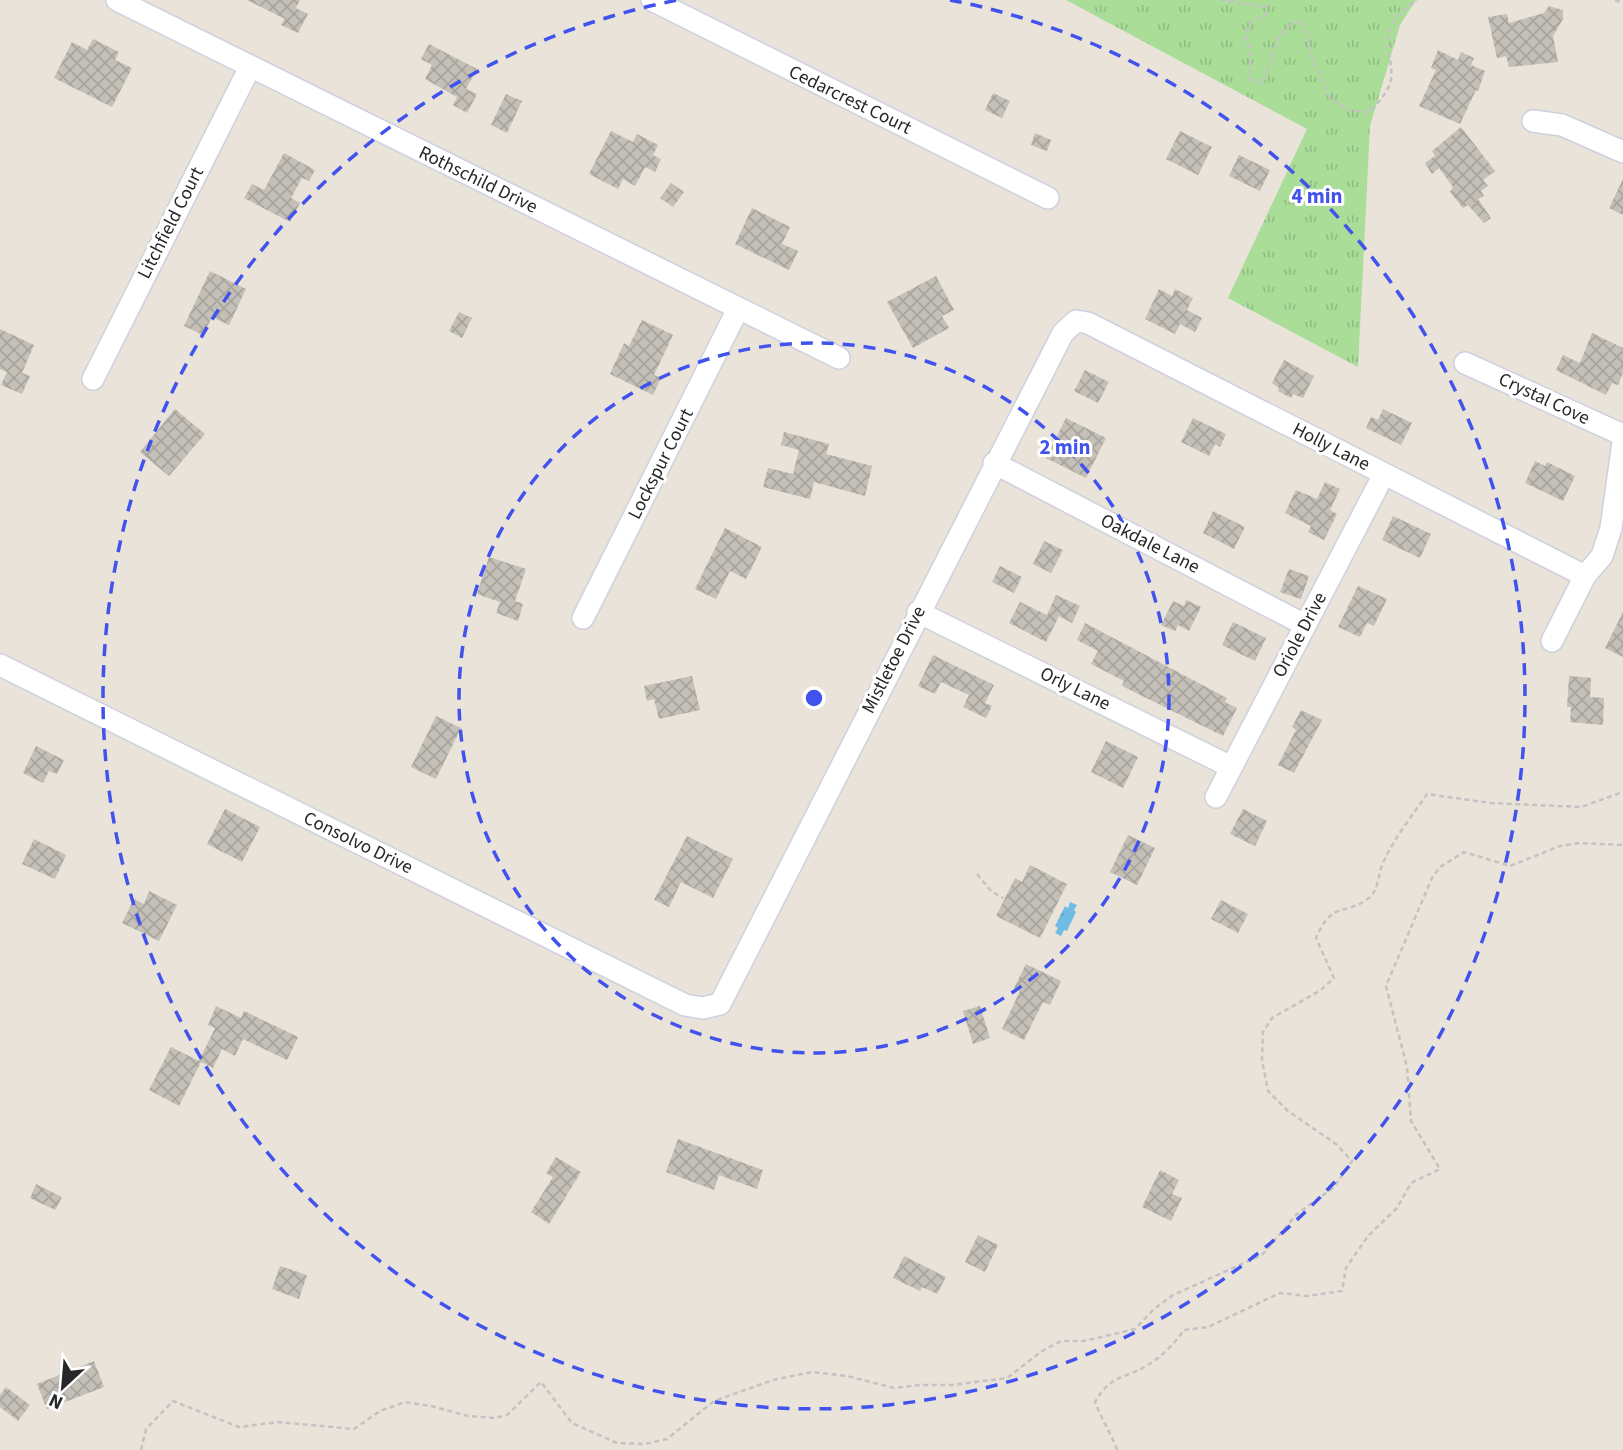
<svg xmlns="http://www.w3.org/2000/svg" width="1623" height="1450" viewBox="0 0 1623 1450" font-family="'Source Sans 3',sans-serif">
<style>
.park{fill:url(#park-tufts)}
.water{fill:url(#water-ripples)}
.building{fill:url(#building-cross-hatch)}
.lines{fill:none;stroke-linecap:round;stroke-linejoin:round}
.minor-casing{stroke:#ced0df;stroke-width:24}
.path{stroke:#c3c3c3;stroke-width:2.5;stroke-dasharray:5 3.5;stroke-linecap:butt}
.minor{stroke:#fff;stroke-width:21}
.ring{fill:none;stroke:#4152ed;stroke-width:3.5;stroke-dasharray:12 9}
.labels{text-anchor:middle;dominant-baseline:central;stroke-width:6;stroke-linejoin:round;paint-order:stroke}
.street-label{font-size:19px;fill:#272727;stroke:#fff}
.centre{fill:#4152ed;stroke:#fff;stroke-width:3.5}
.ring-label{font-size:21px;text-anchor:middle;font-weight:bold;fill:#4152ed;stroke:#fff;stroke-width:6;stroke-linejoin:round;paint-order:stroke}
</style>
<defs>
<pattern id="park-tufts" width="24" height="20" patternUnits="userSpaceOnUse" patternTransform="scale(1.75)"><rect width="24" height="20" fill="#a9dd98"/><path d="M3 7l-1-3M5 7V3M7 7l1-3M15 17l-1-3M17 17v-4M19 17l1-3" fill="none" stroke="#91be83"/></pattern>
<pattern id="water-ripples" width="26" height="14" patternUnits="userSpaceOnUse" patternTransform="scale(1.75)"><rect width="26" height="14" fill="#71bce5"/><path d="M2 4q2-2 4 0t4 0M15 11q2-2 4 0t4 0" fill="none" stroke="#5d99ba"/></pattern>
<pattern id="building-cross-hatch" width="8" height="8" patternUnits="userSpaceOnUse" patternTransform="scale(1.75)"><rect width="8" height="8" fill="#c4c0b8"/><path d="M0 0l8 8M0 8l8-8" fill="none" stroke="#a8a59e"/></pattern>
</defs>
<rect width="100%" height="100%" fill="#e9e3d9"/>
<path class="park" d="M1066,0H1416L1400,25L1370,126L1358,367L1228,298L1307,129Z"/>
<path class="water" d="M1070,902L1077,905L1074,910L1076,912L1067,931L1064,930L1061,936L1055,933L1058,928L1055,926L1065,906L1068,908Z"/>
<path class="building" d="M247,0H300L296,8L308,14L298,33L281,25L285,19Z
M1549,6L1563,10V19L1553,36L1558,62L1509,67L1506,56L1497,58L1488,17L1507,14L1509,23L1544,13Z
M93,39L119,52L115,60L132,68L112,107L54,78L72,42L87,50Z
M429,44L477,69L466,89L477,94L467,113L453,105L457,97L425,79L432,65L421,59Z
M1438,50L1458,60L1461,52L1474,58L1471,65L1485,71L1478,91L1476,90L1460,124L1419,106L1436,70L1431,68Z
M993,93L1010,101L1002,118L985,110Z
M506,94L522,101L507,133L491,125Z
M1461,127L1495,171L1483,180L1488,186L1481,191L1484,196L1478,199L1491,218L1484,223L1468,205L1463,208L1450,192L1453,187L1439,168L1432,174L1425,163L1435,156L1432,151Z
M611,131L633,142L637,134L658,145L653,155L661,159L655,172L645,167L635,186L623,179L618,189L589,174Z
M1180,131L1212,147L1198,175L1166,159Z
M1035,133L1051,140L1047,151L1031,145Z
M284,153L315,170L309,181L302,178L291,198L300,203L290,222L244,198L252,184L264,190Z
M1239,155L1270,170L1260,191L1229,176Z
M1623,179V215L1609,208Z
M671,183L684,192L673,207L660,198Z
M752,208L790,227L782,244L798,251L789,270L735,244Z
M210,271L246,289L229,325L212,317L203,335L184,326Z
M936,276L954,310L942,316L949,328L913,348L887,302Z
M1159,289L1172,296L1175,289L1193,298L1187,310L1202,318L1195,332L1180,324L1175,334L1145,319Z
M459,312L472,318L462,338L449,331Z
M642,320L673,335L654,375L661,378L653,395L610,374L624,343L629,346Z
M0,329L34,345L22,373L30,376L22,394L1,385L7,372L0,369Z
M1592,333L1623,348V373L1618,385L1612,383L1606,395L1556,370L1563,355L1580,363Z
M1284,360L1314,376L1303,398L1293,394L1291,398L1278,391L1279,388L1272,383Z
M1085,370L1109,382L1098,403L1074,391Z
M175,409L205,434L169,476L140,452Z
M1383,409L1412,423L1401,445L1366,428L1371,417L1378,420Z
M1066,418L1106,438L1086,478L1046,458Z
M1193,418L1226,434L1220,447L1215,444L1209,456L1181,442Z
M784,432L829,444L826,454L872,466L865,496L814,482L810,499L763,487L768,468L793,474L799,450L781,445Z
M1535,461L1545,466L1547,462L1575,476L1563,501L1525,483Z
M1325,482L1340,489L1330,510L1337,514L1324,540L1308,532L1311,526L1285,513L1296,490L1317,499Z
M1213,511L1245,527L1234,549L1203,533Z
M1393,516L1431,534L1420,558L1382,540Z
M725,528L762,547L746,579L730,571L716,599L695,589Z
M1044,541L1063,550L1051,573L1033,564Z
M489,557L526,569L515,601L523,604L518,621L496,613L500,602L477,594Z
M1000,566L1022,577L1014,593L992,582Z
M1289,569L1309,576L1301,599L1280,592Z
M1358,586L1387,599L1374,626L1367,623L1360,637L1338,627Z
M1056,595L1080,606L1072,623L1059,616L1046,642L1009,623L1020,602L1047,615Z
M1186,600L1201,607L1189,631L1178,625L1175,631L1161,625L1173,601L1184,606Z
M1623,612V657L1605,648Z
M1233,622L1266,638L1255,661L1222,645Z
M1085,623L1227,698L1225,702L1237,708L1223,736L1122,686L1124,681L1091,664L1098,651L1077,640Z
M933,655L994,685L985,703L992,706L986,718L963,707L969,695L941,682L935,694L918,686Z
M692,676L700,710L659,719L654,699L647,701L644,686Z
M1569,676L1591,678L1590,697L1604,698L1603,725L1570,722L1571,707H1567Z
M1301,710L1322,720L1294,773L1278,765L1296,730L1292,727Z
M436,716L461,728L436,779L411,767Z
M1106,741L1138,757L1123,788L1091,772Z
M36,746L64,760L57,774L49,771L43,783L23,773Z
M225,809L260,827L242,862L207,844Z
M1243,809L1267,821L1255,846L1230,834Z
M1128,835L1155,848L1137,885L1110,872Z
M687,836L733,859L713,898L681,882L669,907L654,900Z
M34,839L66,855L55,879L22,864Z
M1030,865L1067,884L1040,938L996,916L1015,878L1022,882Z
M149,891L177,905L159,941L122,923L134,899L144,904Z
M1221,900L1248,914L1238,933L1211,919Z
M1026,964L1061,981L1050,1005L1043,1002L1024,1040L1002,1029L1020,991L1014,988Z
M216,1006L241,1018L244,1011L298,1037L287,1060L243,1039L235,1056L222,1049L213,1068L201,1062L179,1106L149,1090L171,1047L199,1061L215,1028L208,1025Z
M980,1006L990,1038L973,1044L963,1011Z
M678,1139L763,1170L757,1189L719,1175L714,1190L666,1172Z
M556,1157L581,1172L549,1224L531,1212L553,1177L546,1173Z
M1160,1170L1179,1180L1172,1194L1182,1198L1171,1221L1142,1207Z
M36,1184L62,1197L55,1210L30,1198Z
M978,1235L998,1245L985,1272L965,1262Z
M904,1256L946,1277L937,1294L922,1287L920,1291L893,1278Z
M280,1266L307,1275L299,1299L272,1289Z
M94,1361L104,1387L47,1409L37,1384Z
M6,1387L30,1405L18,1421L0,1407V1395Z"/>
<g class="lines">
<g class="minor-casing">
<path id="minor" d="M117,0L839,358
M652,0L1048,198
M1533,121L1562,125L1623,152
M1465,363L1623,435
M93,379L250,67
M994,463L1305,625
M918,612L1231,767
M583,618L738,309
M1552,641L1585,576L1602,556L1611,528L1623,442
M0,665L685,1005L703,1008L720,1004L1063,333L1076,321L1088,323L1585,576
M1216,797L1384,474"/>
</g>
<path class="path" d="M1220,0L1266,7L1265,15L1251,22L1245,37L1250,50L1251,80L1261,84C1276,62 1268,30 1300,21L1305,27L1311,55L1329,97L1348,110L1370,112C1378,102 1389,92 1391,79C1394,61 1381,43 1392,23C1397,14 1410,6 1417,0
M1615,0L1623,3
M977,874L991,891L1003,898
M141,1450L146,1429L173,1401L239,1427L278,1422L354,1429L380,1411L405,1402L431,1406L468,1416L495,1418L507,1415L541,1382L572,1423L617,1443L645,1444L667,1439L714,1401L773,1380L812,1372L847,1376L894,1388L920,1385H952L1007,1378L1042,1351L1061,1341H1084L1135,1329L1153,1310L1173,1295L1262,1255L1296,1215L1334,1187L1352,1161L1336,1144L1288,1111L1268,1091L1262,1060L1263,1032L1272,1018L1321,990L1334,978L1316,938C1333,899 1344,917 1369,898C1379,890 1378,873 1383,863C1394,838 1412,816 1427,794L1491,803L1581,807L1623,792
M1117,1450C1111,1433 1102,1420 1095,1402C1111,1374 1123,1380 1148,1365C1161,1357 1175,1343 1184,1330L1208,1327L1280,1293L1307,1296L1342,1291L1346,1268L1368,1236L1397,1208L1411,1183L1440,1169L1411,1121L1407,1067L1386,986L1432,878L1440,867L1464,852L1510,866L1560,846L1580,843L1623,845"/>
<use href="#minor" class="minor"/>
</g>
<g class="ring">
<circle cx="814" cy="698" r="355"/>
<path d="M950 0A711 711 0 1 1 678 0"/>
</g>
<g class="labels">
<g class="street-label">
<text transform="translate(850 100) rotate(26)">Cedarcrest Court</text>
<text transform="translate(478 180) rotate(26)">Rothschild Drive</text>
<text transform="translate(171 223) rotate(-63)">Litchfield Court</text>
<text transform="translate(1544 399) rotate(25)">Crystal Cove</text>
<text transform="translate(1331 447) rotate(27)">Holly Lane</text>
<text transform="translate(661 464) rotate(-63)">Lockspur Court</text>
<text transform="translate(1150 544) rotate(27)">Oakdale Lane</text>
<text transform="translate(1300 635) rotate(-62)">Oriole Drive</text>
<text transform="translate(894 660) rotate(-63)">Mistletoe Drive</text>
<text transform="translate(1075 689) rotate(26)">Orly Lane</text>
<text transform="translate(358 843) rotate(26)">Consolvo Drive</text>
</g>
</g>
<circle cx="814" cy="698" r="10" class="centre"/>
<g class="ring-label">
<text x="1317" y="203">4 min</text>
<text x="1065" y="454">2 min</text>
</g>
<g transform="translate(63 1387) rotate(206)" stroke="#ffffff" stroke-width="5" paint-order="stroke">
<path d="M0-5L12 26L0 18L-12 26Z" fill="#272727"/>
<text y="-10" font-size="19" font-weight="bold" text-anchor="middle" fill="#272727">N</text>
</g>
</svg>
